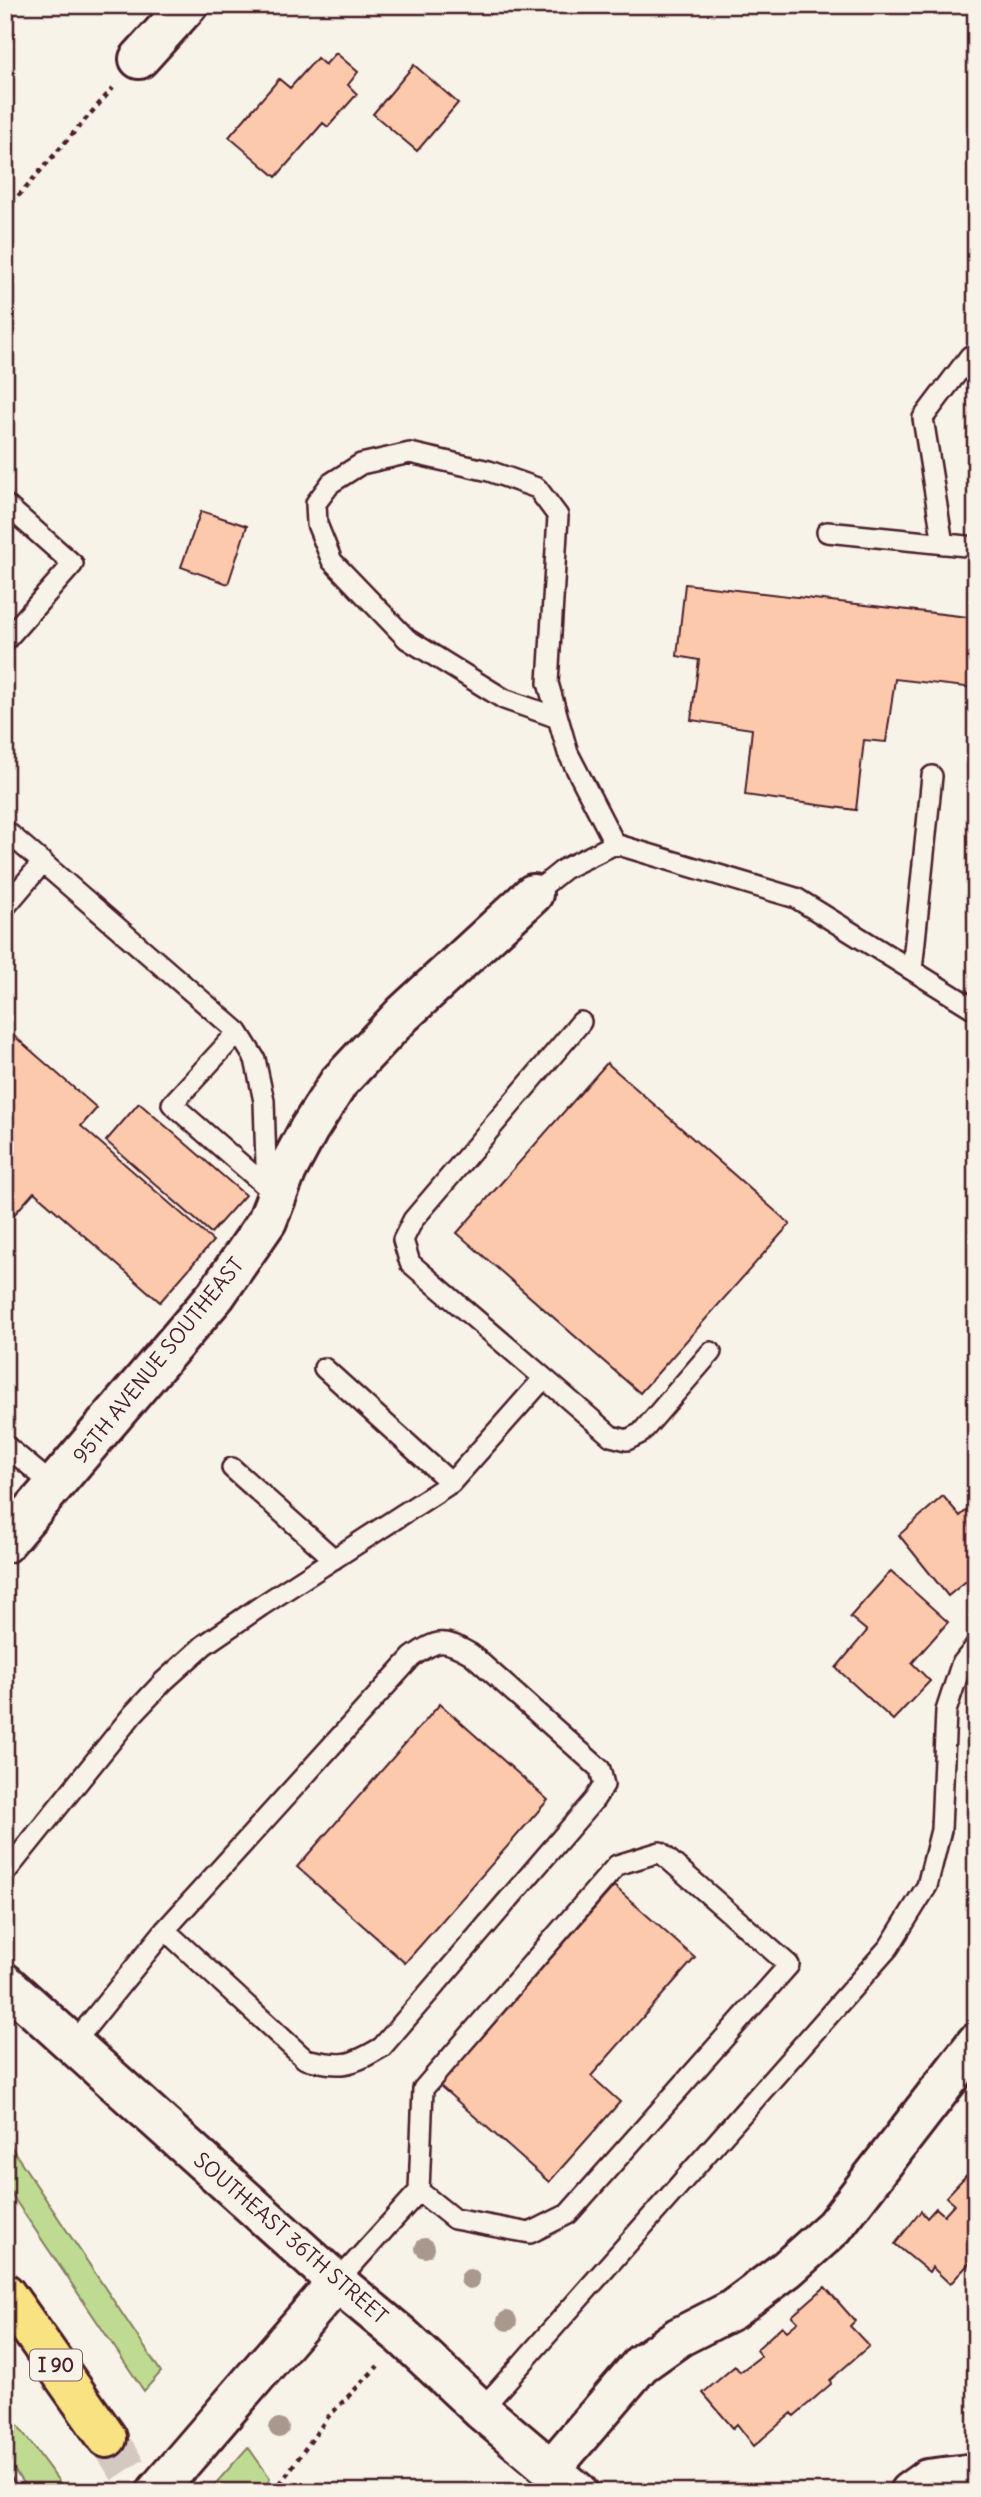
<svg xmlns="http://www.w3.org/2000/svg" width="981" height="2497" viewBox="0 0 981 2497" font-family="Delius,sans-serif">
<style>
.green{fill:#bfdb92;stroke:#847d5e;stroke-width:2}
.building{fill:#fdc9ad;stroke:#4a1f2b;stroke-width:2}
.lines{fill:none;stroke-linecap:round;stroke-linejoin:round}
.highway-tunnel{stroke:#d4c9c2;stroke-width:38;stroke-dasharray:38 19;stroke-linecap:butt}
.lane-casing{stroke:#4a1f2b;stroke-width:24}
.street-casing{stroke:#4a1f2b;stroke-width:44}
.secondary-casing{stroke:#4a1f2b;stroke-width:44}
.highway-casing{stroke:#4a1f2b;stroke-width:44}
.path{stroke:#4a1f2b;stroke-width:4.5;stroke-dasharray:5 5;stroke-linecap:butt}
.lane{stroke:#f7f3e8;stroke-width:19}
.street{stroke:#f7f3e8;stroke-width:38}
.secondary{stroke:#f7f3e8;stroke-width:38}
.highway{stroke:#f8e281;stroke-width:38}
.tram{stroke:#4a1f2b;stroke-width:2}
.tree{fill:#a8988e}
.labels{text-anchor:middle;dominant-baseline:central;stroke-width:7;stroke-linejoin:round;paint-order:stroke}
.shield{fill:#f7f3e8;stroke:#7e5f64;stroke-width:2}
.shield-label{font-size:19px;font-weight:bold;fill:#4a1f2b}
.street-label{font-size:21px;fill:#4a1f2b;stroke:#f7f3e8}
</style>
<rect width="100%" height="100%" fill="#f7f3e8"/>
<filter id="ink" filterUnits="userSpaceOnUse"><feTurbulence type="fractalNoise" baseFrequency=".0143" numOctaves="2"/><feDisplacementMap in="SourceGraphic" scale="14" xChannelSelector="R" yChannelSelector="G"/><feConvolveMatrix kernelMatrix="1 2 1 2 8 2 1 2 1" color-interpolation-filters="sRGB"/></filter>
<g filter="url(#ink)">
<path class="green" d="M5,2138L161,2372L144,2391L5,2185Z
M5,2408L63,2487L58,2492H29L5,2456Z
M248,2447L270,2478L263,2492H208Z"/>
<path class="building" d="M336,53L358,72L348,85L357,94L328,127L323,123L276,177L229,137L279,79L290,88L317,58L325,65Z
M414,65L458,103L417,151L373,114Z
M201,511L247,526L228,584L181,567Z
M685,584L976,618L974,688L895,679L886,742L864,740L856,810L745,795L752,729L691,720L699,660L677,656Z
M5,1028L97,1108L81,1126L213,1241L160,1302L34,1192L5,1225Z
M607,1063L790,1224L640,1393L457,1233Z
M139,1103L245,1195L211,1233L106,1141Z
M943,1496L960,1516L976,1502V1573L948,1596L899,1535Z
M891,1571L948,1622L912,1663L930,1681L893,1720L836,1668L867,1631L850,1617Z
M440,1704L548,1800L405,1963L297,1867Z
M614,1886L695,1958L591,2076L620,2102L549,2182L439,2085Z
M974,2167L976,2256L950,2284L932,2267L929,2272L895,2244L921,2211L927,2218L936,2208L944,2215L954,2204L946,2197Z
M825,2287L855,2321L850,2326L869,2346L830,2380L831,2384L794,2416L792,2413L754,2446L737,2424L733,2428L703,2393L735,2366L740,2372L761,2356L756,2350L782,2326L787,2331L798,2322L792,2316Z"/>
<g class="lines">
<path class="highway-tunnel" d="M107,2438L142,2492"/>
<g class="lane-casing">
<path id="lane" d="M5,504L73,564L5,641
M827,532L976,547
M943,544L923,418L970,356L976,355
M558,718L504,699L407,639L332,561L317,524L316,503L331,483L361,464L410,453L489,471L537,488L558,516L548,683L568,753L615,844L796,898L976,1010
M5,830L238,1032L255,1059L264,1101L267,1196
M533,894L564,869L615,844
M5,907L43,862
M912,970L932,776
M238,1032L172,1104L267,1187
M324,1368L451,1483
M544,1378L410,1263L403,1240L413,1220L581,1022
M5,1445L54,1486
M232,1468L334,1559
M5,1873L133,1714L164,1681L204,1645L261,1606L451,1483L544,1378L611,1436L627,1440L641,1433L711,1352
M73,2044L165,1930L412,1657C438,1639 443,1638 471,1654L600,1769L604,1785L594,1800L382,2047C349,2067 342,2067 305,2059L165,1930
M337,2282L419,2191L454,2219L530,2233L568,2214L789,1965L660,1852L617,1865L423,2089L419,2191
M481,2410L889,1947L927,1886L941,1830L946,1711L961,1665L976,1646"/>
</g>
<g class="street-casing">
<path id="street" d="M139,59L188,5
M5,1543L216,1295L267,1221L287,1170L309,1129L339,1082L403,1014L533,894
M551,2469L641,2364L679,2337L732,2310L787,2269L834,2227L976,2043
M909,2492L927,2479L976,2473"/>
</g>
<g class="secondary-casing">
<path id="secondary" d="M5,1983L337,2282L402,2336L481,2410L578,2492
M156,2492L337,2282"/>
</g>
<g class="highway-casing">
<path id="highway" d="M5,2293L107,2438"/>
</g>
<path class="path" d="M5,211L113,88
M274,2492L328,2417L378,2366"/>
<use href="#lane" class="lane"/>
<use href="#street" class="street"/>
<use href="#secondary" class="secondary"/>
<use href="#highway" class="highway"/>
<path class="tram" d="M5,2469L21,2492"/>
</g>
<g class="tree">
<circle cx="425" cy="2248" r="10"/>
<circle cx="470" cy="2279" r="10"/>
<circle cx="507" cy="2321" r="10"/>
<circle cx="279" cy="2428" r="10"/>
</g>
</g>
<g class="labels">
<rect class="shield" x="30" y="2349.5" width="52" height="31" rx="5"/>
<g class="shield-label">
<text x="56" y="2365">I 90</text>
</g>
<g class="street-label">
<text transform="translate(158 1360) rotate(-51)">95TH AVENUE SOUTHEAST</text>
<text transform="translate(291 2238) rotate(41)">SOUTHEAST 36TH STREET</text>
</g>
</g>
<rect width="981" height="2497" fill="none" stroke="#f7f3e8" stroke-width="28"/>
<rect x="14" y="14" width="953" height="2469" fill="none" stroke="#4a1f2b" stroke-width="2.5" filter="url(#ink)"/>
</svg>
